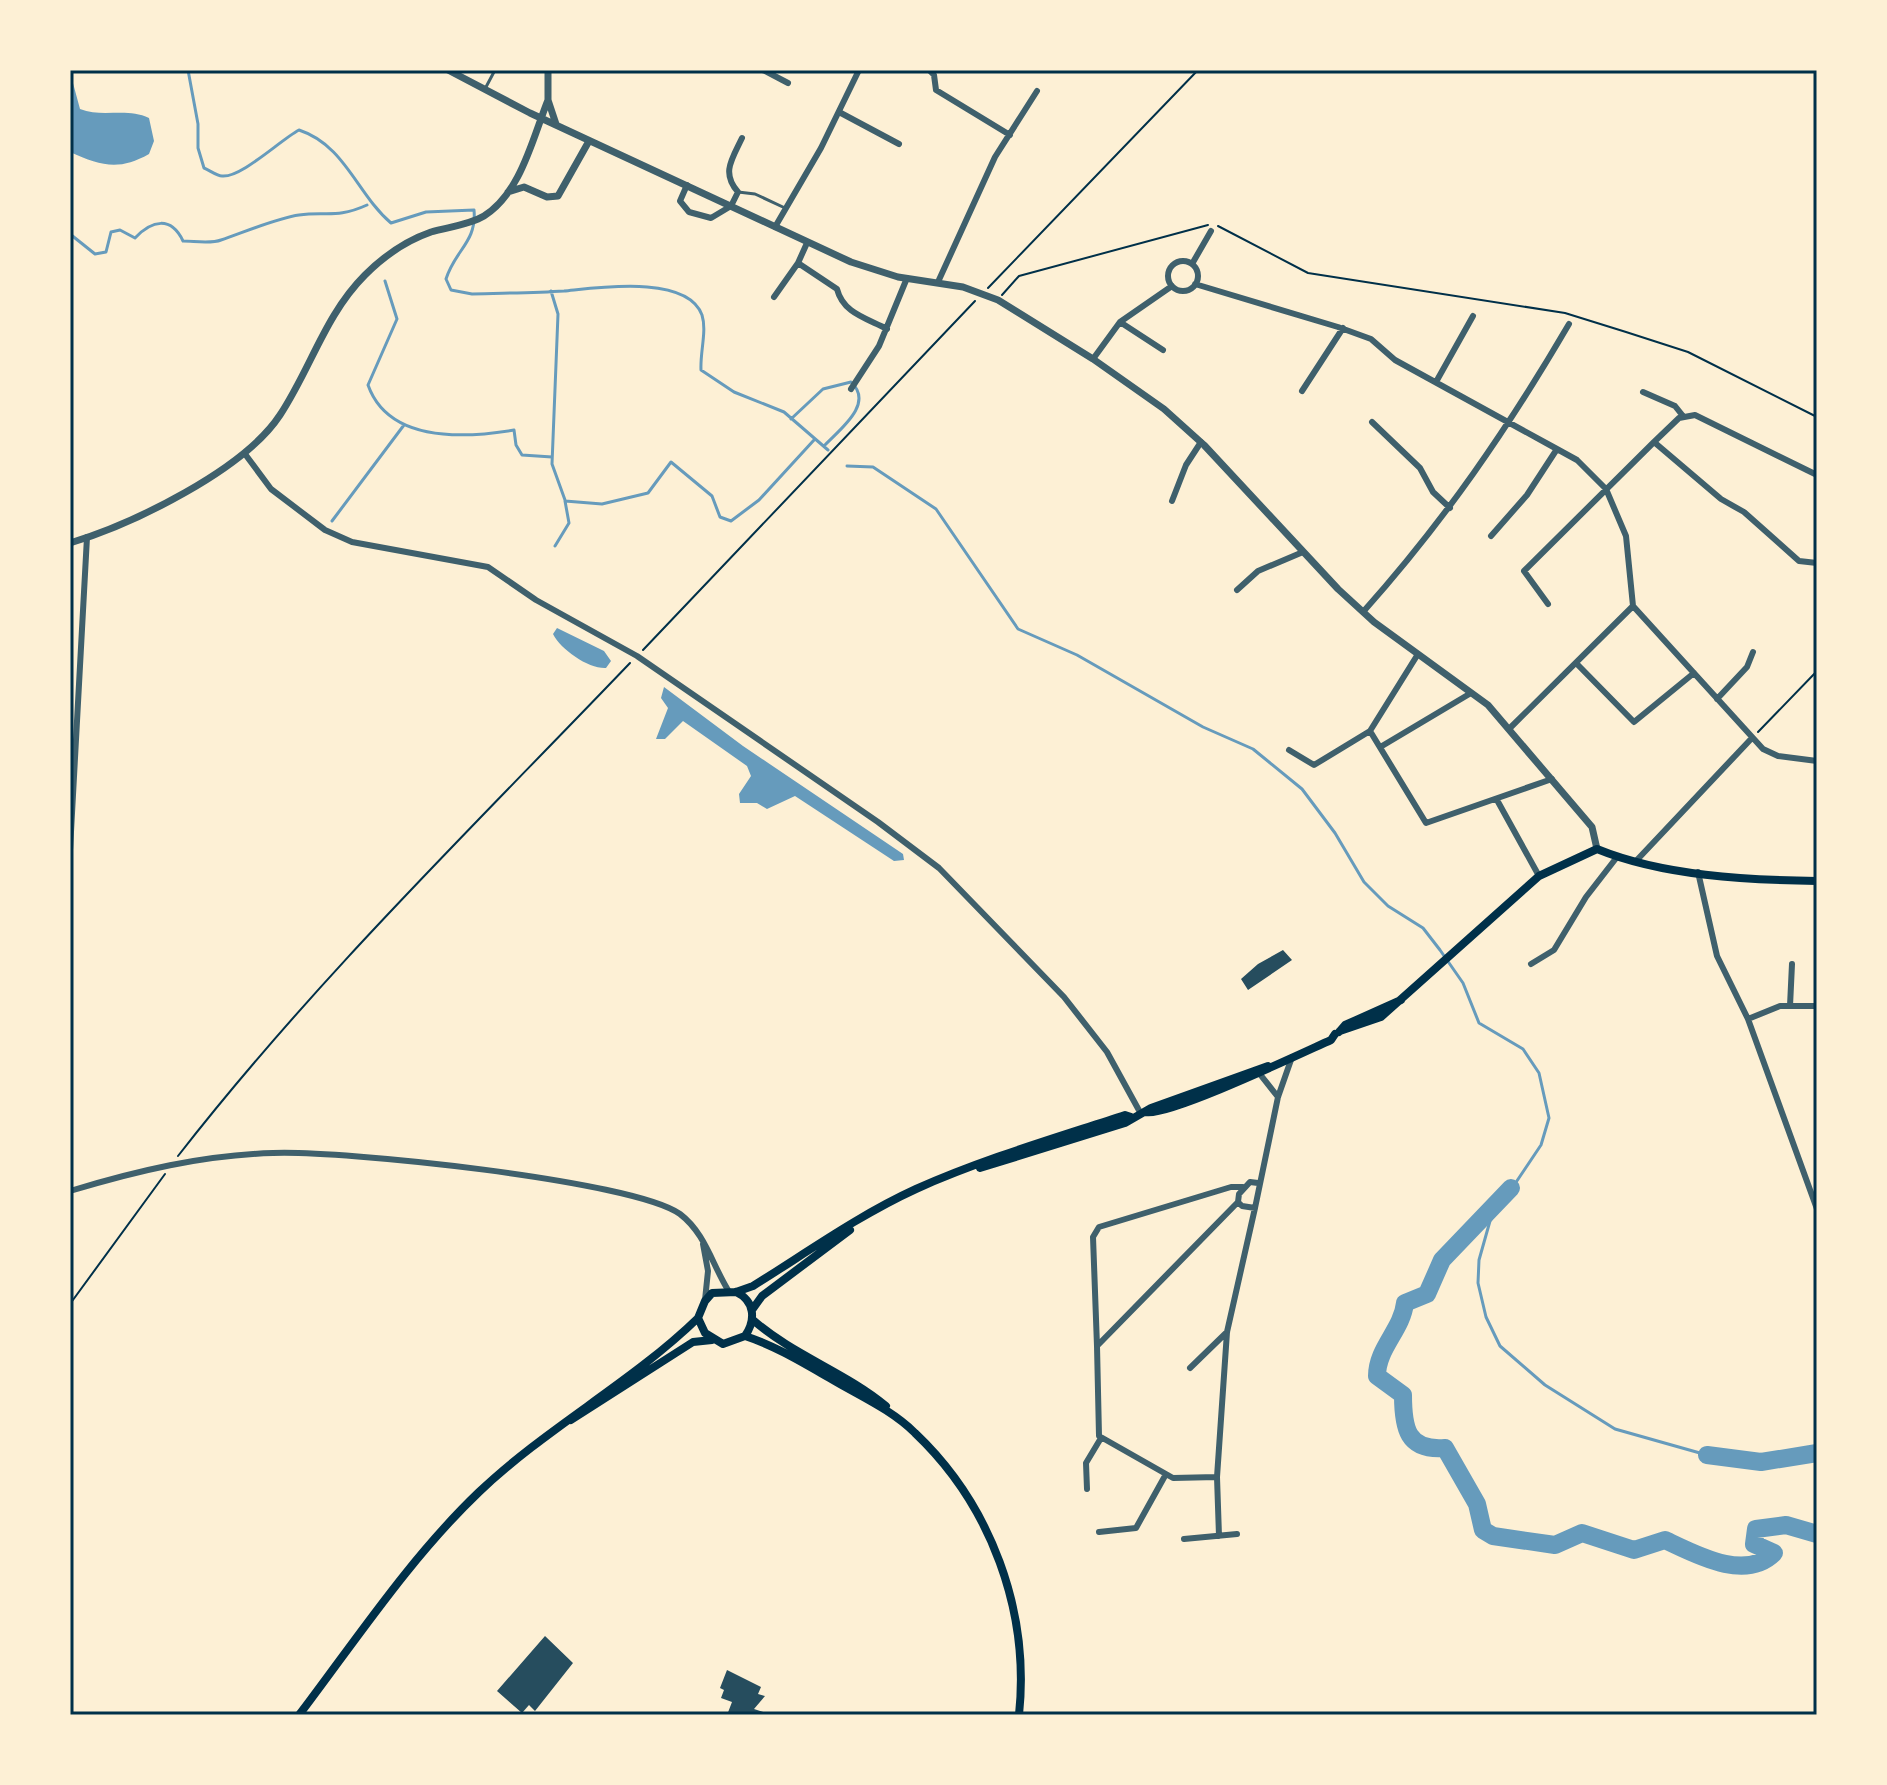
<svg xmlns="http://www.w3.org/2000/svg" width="1887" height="1785" viewBox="0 0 1887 1785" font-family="Barlow,sans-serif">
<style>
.water{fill:#669bbc}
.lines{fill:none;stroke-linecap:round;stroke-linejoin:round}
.stream{stroke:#669bbc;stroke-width:3}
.river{stroke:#669bbc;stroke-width:18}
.building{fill:#264d5e}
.path{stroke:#003049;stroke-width:2}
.service{stroke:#3f606c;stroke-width:3}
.minor{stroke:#3f606c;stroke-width:6}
.tertiary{stroke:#3f606c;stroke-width:7}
.secondary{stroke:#003049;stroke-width:8}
.neatline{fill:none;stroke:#003049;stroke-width:3}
</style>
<rect width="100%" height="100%" fill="#fdf0d5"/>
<path class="water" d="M70,72L80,109C103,118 127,107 149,118L154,141L149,154C119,171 101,166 70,152Z
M557,628L604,651L611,661L606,668C589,669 561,650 553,634Z
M664,687L743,746L903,854L904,860L894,861L795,796L767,809L757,803H740L739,794L751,776L747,766L683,721L665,739H656L668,708L661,698Z"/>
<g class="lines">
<path class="stream" d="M188,70L198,124V148L204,168C209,170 217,176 222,176C241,178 279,141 299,130C345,145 357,194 391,223L426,212L474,210C477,242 455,250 446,279L451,290L472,294C503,293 534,293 564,291C596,288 687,274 702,315C707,331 700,352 701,370L734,392L784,412L828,450
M70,234L95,254L106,252L111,232L120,230L135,238C152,220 171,216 183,241C194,241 211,244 221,240C242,233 277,218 299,215C327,211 336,219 367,205
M385,281L397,319L368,385C389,444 466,438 514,430L516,445L522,455L552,457
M551,291L558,314L552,464L565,500
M791,419L823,389L851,382C875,404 839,430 824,446
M847,466L873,467L936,509L1018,629L1077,655L1203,727L1253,749L1302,789L1335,833L1364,882L1388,906L1423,928L1440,950L1463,983L1479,1023L1523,1049L1539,1073L1549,1118L1541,1145L1490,1221L1479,1260L1478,1283L1486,1317L1500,1346L1545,1385L1615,1429L1707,1455
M332,521L404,425
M555,546L569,523L565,501L602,504L648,493L671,462L712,496L720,517L731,521L759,500L814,440"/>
<path class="river" d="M1511,1188L1442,1260L1427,1294L1405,1303C1402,1330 1377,1348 1377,1376L1403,1395C1403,1428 1407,1451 1445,1448L1477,1504L1483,1530L1493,1536L1555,1545L1582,1533L1634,1550L1665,1540C1695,1554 1745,1582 1774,1553L1754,1544L1756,1529L1786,1525L1817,1534
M1707,1455L1761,1462L1817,1453"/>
</g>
<path class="building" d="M1283,950L1292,960L1248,990L1241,979L1258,964Z
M545,1636L573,1663L535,1711L529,1705L522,1713L497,1691Z
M727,1670L761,1687L758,1694L765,1696L754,1709L772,1715H727L732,1702L721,1698L724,1690L720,1688Z"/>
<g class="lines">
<path class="path" d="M1218,226L1308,273L1565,313L1626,332L1688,352L1817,417
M988,288L1198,70
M1002,295L1019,276L1208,225
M643,650L975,301
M1758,732L1817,671
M178,1156C315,980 476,824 630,663
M70,1304L165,1174"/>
<path class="service" d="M486,87L495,70
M738,192L755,194L785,208"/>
<path class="minor" d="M763,70L788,83
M929,70L934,75L936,90L1010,135
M839,112L899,144
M687,185L680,201L689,212L711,218L731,206L738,192C721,173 732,159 742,138
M775,227L821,148L859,70
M807,243L798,263L837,289C843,313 866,318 887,329
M1168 276a15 15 0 1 1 30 0a15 15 0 1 1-30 0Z
M1192,264L1211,231
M938,282L995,157L1037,91
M1195,284L1338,327L1371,339L1395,360L1557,449L1577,460L1606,489L1626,536L1633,606L1763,749L1778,756L1817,761
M774,297L798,263
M1120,322L1163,350
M1093,359L1120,322L1172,286
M1436,382L1473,316
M851,389L879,346L907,278
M1302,391L1343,328
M1643,392L1675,406L1683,416
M1372,422L1420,468L1433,492L1450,508
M1654,442L1679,418L1695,415L1817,475
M245,454L271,489L325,530L352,542L488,567L536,600L637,656L878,822L939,868L1064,997L1107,1052L1141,1114
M1172,501L1186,465L1201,442
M1491,536L1527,495L1557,449
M1237,590L1258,571L1303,552
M1548,604L1524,571L1654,442L1721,499L1744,512L1799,561L1817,563
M1363,612C1445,520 1507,430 1569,324
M1418,654L1370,731L1426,823L1552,779
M1576,663L1634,722L1694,673
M1717,699L1747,667L1753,652
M1510,728L1633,606
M1382,746L1471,693
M1289,750L1314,765L1370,731
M1497,800L1539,876
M70,850L87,537
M1636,861L1751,739
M1698,872L1717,956L1748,1019L1817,1209
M1531,964L1554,950L1586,897L1617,857
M1790,1006L1792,964
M1748,1019L1780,1006H1817
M1259,1073L1278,1097
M1258,1183L1250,1182L1239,1194L1238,1202L1242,1206L1255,1208L1278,1097L1292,1057
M70,1191C136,1171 203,1155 273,1153C339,1150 633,1180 680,1214C705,1233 712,1264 728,1290
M703,1244L708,1271L705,1300
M1097,1346L1093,1237L1099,1227L1231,1187H1243
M1190,1368L1227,1332
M1217,1477L1173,1478L1099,1436L1097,1346L1238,1202
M1087,1489L1086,1463L1101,1438
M1099,1532L1136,1528L1166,1474
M1219,1536L1217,1477L1227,1332L1255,1208
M1184,1539L1237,1534"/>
<path class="tertiary" d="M448,70L530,113L851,262L898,277L963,287L998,300L1093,359L1164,409L1204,445L1338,589L1374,622L1488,705L1592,827L1597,849
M548,70V100L556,124
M508,192L524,187L547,197L558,196L589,141
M70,543C133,524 244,470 280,415C311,368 325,315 365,275C385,255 405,241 431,232C448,227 469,225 484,216C521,193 533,137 548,100"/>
<path class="secondary" d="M1340,1031L1381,1017L1539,876L1597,849C1663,876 1747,880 1817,881
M1339,1032L1345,1025L1401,1000
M1146,1112C1168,1117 1304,1052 1331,1040L1335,1034
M980,1168L1125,1123L1151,1108L1268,1066
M736,1292C755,1301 756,1320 745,1336L723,1344L705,1333L698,1318L705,1301L712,1293L736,1292L753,1286C806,1253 859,1215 916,1189C983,1159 1055,1138 1125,1115L1131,1117
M752,1310L762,1296L850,1230
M753,1320C793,1355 845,1372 886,1406
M745,1336C776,1346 805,1364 833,1380C860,1396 892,1410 915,1433C991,1505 1030,1611 1019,1715
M571,1420L693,1342L712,1340
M299,1715C356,1640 410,1558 479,1492C546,1428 631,1383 698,1318"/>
</g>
<rect width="1887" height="1785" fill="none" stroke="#fdf0d5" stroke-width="144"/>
<rect x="72" y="72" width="1743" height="1641" class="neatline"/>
</svg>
